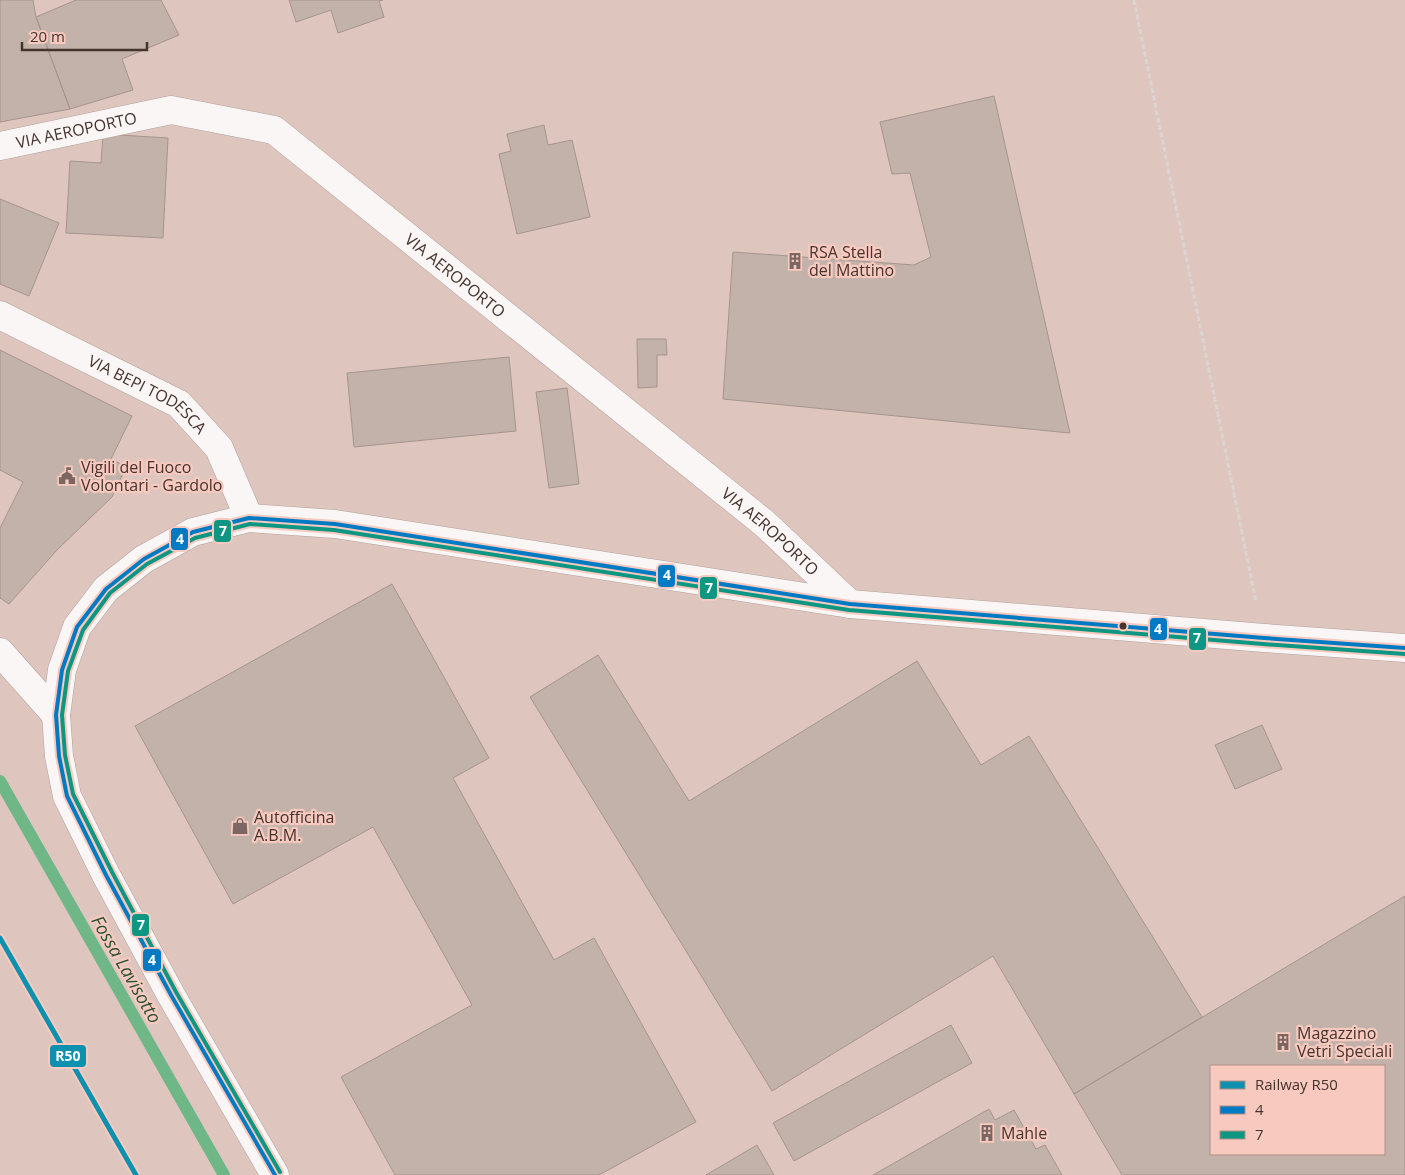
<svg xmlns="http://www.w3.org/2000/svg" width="1405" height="1175" viewBox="0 0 1405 1175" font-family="'Open Sans',sans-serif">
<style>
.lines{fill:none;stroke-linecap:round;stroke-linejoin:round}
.stream{stroke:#6fb787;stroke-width:12}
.building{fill:#c3b2aa;stroke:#a6948d;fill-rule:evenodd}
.minor-casing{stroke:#b2a09b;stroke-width:29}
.path{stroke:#dbd4d1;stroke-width:3;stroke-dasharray:5 2.5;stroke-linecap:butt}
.minor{stroke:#faf6f5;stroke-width:28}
.bus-1-casing{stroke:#f8cabf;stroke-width:8}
.bus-2-casing{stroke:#f8cabf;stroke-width:8}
.bus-1{stroke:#007bc3;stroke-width:4}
.bus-2{stroke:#0d9682;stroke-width:4}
.rail-1-casing{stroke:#f8cabf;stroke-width:9}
.rail-1{stroke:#0e91ae;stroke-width:5}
.bus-dot{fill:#45332e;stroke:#f8cabf;stroke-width:2}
.labels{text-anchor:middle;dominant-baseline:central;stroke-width:4.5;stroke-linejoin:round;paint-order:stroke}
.street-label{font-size:16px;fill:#45332e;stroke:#f8cabf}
.poi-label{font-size:16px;fill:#45332e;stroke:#f8cabf;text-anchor:start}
.water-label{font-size:18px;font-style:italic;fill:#255136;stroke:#f8cabf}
.line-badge{stroke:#f8cabf;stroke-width:2}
.badge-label{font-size:14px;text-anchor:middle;font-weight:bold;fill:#fff}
</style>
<rect width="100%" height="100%" fill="#dec6bf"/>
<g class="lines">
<path class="stream" d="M0,781L224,1175"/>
</g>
<path class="building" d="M0,0H33L36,17L70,109L0,122Z
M76,0H161L179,35L122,59L133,90L70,109L36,17Z
M289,0H383L379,1L384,17L338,33L331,10L296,22Z
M994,96L1070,433L723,399L733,252L914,265L931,257L910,173L892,174L880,122Z
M544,125L548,145L572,140L590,217L517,234L499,154L511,151L507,134Z
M103,134L168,138L163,238L66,233L70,161L101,163Z
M0,199L59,223L29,296L0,284Z
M637,339H666L667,355H657V387L638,388Z
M0,350L132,416L111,459L126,467L112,497L57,550L9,604L0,598V528L23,482L0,470Z
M509,357L516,431L354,447L347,373Z
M567,388L579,484L549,488L536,392Z
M392,584L489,758L453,778L554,960L594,938L696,1122L599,1175H395L341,1077L472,1005L373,827L233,904L135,726Z
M598,655L689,801L917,661L981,765L1029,736L1202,1017L1074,1094L993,956L772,1091L530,697Z
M1262,725L1282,769L1235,789L1215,745Z
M1405,896V1175H1122L1074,1094ZM1211,1066H1384V1154H1211Z
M951,1025L972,1063L794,1161L773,1123Z
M989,1109L995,1120L1014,1110L1036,1149L1045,1145L1062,1175H873Z
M757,1145L774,1175H706Z"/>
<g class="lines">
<g class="minor-casing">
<g id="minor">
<path id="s1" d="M0,146L171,110L274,130L764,523L850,604"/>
<path id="s2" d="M0,315L179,404L219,448L249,518"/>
<path d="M0,652L56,715"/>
<path d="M275,1175L171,995L106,875L67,796L59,756L56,715L62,670L77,627L106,589L144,559L193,532L249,518L335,524L850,604L1264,638L1405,648"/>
</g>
</g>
<path class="path" d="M1134,0L1256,602"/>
<use href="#minor" class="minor"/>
<g class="bus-1-casing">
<path id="bus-1" d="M275,1175L171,995L106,875L67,796L59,756L56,715L62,670L77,627L106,589L144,559L193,532L249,518L335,524L850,604L1264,638L1405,648"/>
</g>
<g class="bus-2-casing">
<path id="bus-2" d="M280,1172L176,992L112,872L73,794L65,755L62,715L68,671L83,630L110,593L147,564L195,538L250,524L334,530L849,610L1263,644L1405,654"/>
</g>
<use href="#bus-1" class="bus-1"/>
<use href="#bus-2" class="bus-2"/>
<g class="rail-1-casing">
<path id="rail-1" d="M0,938L136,1175"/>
</g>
<use href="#rail-1" class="rail-1"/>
</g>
<defs>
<g id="building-bare" transform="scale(1.35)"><path d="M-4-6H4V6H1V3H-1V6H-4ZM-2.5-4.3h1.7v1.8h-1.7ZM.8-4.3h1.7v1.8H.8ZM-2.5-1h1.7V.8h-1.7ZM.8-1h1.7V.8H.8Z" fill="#7b6661" stroke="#f8cabf" stroke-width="2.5" paint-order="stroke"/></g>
<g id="civic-bare" transform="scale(1.35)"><path d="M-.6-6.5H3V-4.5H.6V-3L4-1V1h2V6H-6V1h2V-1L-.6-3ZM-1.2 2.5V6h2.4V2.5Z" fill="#7b6661" stroke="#f8cabf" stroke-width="2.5" paint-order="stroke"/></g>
<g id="shop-bare" transform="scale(1.35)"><path d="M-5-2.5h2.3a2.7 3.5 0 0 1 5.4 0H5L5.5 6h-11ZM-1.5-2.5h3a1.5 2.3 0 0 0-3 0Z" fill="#7b6661" stroke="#f8cabf" stroke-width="2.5" paint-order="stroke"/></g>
</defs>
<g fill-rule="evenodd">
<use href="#building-bare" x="795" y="261"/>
<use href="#civic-bare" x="67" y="476"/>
<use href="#shop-bare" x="240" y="826"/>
<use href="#building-bare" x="1283" y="1042"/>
<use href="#building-bare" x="987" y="1133"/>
</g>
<circle class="bus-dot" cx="1123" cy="626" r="4.5"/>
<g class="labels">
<g class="street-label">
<text stroke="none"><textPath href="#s1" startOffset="78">VIA AEROPORTO</textPath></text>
<text stroke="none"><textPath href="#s1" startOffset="512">VIA AEROPORTO</textPath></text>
<text stroke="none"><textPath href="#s2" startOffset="168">VIA BEPI TODESCA</textPath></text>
<text stroke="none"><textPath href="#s1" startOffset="918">VIA AEROPORTO</textPath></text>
</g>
<g class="poi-label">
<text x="809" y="252">RSA Stella<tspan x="809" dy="18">del Mattino</tspan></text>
<text x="81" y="467">Vigili del Fuoco<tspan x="81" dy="18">Volontari - Gardolo</tspan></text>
<text x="254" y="817">Autofficina<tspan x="254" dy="18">A.B.M.</tspan></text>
<text x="1297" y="1033">Magazzino<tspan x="1297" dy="18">Vetri Speciali</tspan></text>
<text x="1001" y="1133">Mahle</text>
</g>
<g class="water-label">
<text transform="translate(127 969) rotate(60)">Fossa Lavisotto</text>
</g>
</g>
<g class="line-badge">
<rect x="213" y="519" width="19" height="24" rx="5" fill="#0d9682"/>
<rect x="170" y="527" width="19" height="24" rx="5" fill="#007bc3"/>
<rect x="657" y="564" width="19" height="24" rx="5" fill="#007bc3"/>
<rect x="699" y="576" width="19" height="24" rx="5" fill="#0d9682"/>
<rect x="1149" y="617" width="19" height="24" rx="5" fill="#007bc3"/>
<rect x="1188" y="627" width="19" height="24" rx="5" fill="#0d9682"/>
<rect x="131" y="913" width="19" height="24" rx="5" fill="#0d9682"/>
<rect x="142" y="948" width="20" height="24" rx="5" fill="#007bc3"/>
<rect x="49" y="1044" width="38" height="24" rx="5" fill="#0e91ae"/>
</g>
<g class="badge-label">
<text x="223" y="536">7</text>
<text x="180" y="544">4</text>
<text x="667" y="580">4</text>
<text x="709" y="593">7</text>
<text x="1158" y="634">4</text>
<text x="1197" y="643">7</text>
<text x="141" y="930">7</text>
<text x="152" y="965">4</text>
<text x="68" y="1061">R50</text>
</g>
<rect x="1210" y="1065" width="175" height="90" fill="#f8cabf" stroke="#b08e85"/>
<rect x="1220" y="1081" width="25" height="8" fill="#0e91ae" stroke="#b08e85"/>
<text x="1255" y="1090" font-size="15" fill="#45332e">Railway R50</text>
<rect x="1220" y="1106" width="25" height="8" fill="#007bc3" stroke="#b08e85"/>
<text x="1255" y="1115" font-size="15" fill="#45332e">4</text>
<rect x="1220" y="1131" width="25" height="8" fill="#0d9682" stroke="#b08e85"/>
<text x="1255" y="1140" font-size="15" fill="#45332e">7</text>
<path d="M22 42v8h125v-8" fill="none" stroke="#45332e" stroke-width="2.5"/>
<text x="30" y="42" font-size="15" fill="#45332e" stroke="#f8cabf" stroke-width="4" paint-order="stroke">20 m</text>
</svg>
